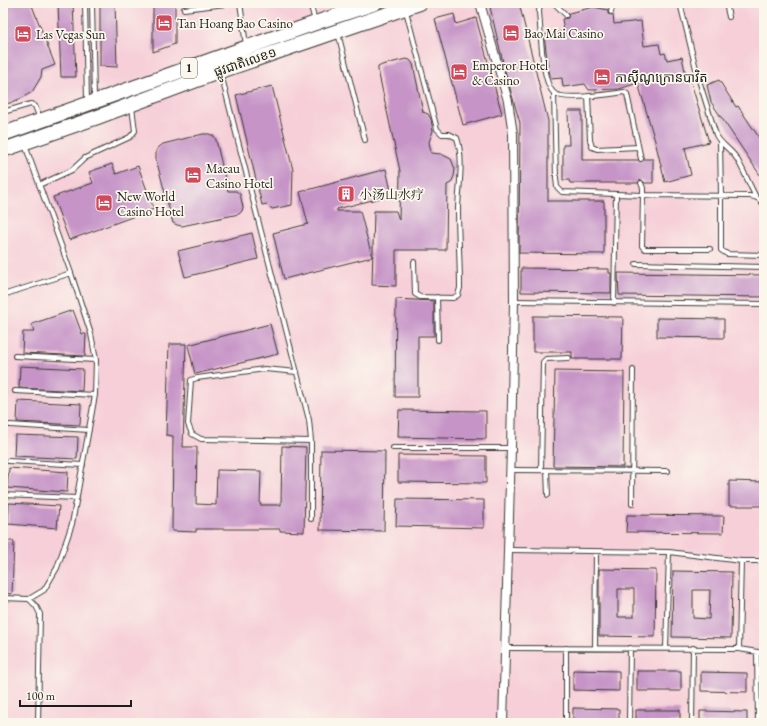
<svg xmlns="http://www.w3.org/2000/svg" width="767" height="726" viewBox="0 0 767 726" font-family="'EB Garamond','Noto Serif SC','Noto Sans Khmer',serif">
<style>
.built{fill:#f6cfd8}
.building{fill:#c694c7;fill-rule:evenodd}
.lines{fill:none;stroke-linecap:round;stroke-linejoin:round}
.service-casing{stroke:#3c3935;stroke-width:6}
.minor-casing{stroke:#3c3935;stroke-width:10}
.trunk-casing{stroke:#3c3935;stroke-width:16}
.service{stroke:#fff;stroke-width:4}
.minor{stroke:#fff;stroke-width:8}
.trunk{stroke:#fff;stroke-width:14}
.labels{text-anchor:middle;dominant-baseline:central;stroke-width:3.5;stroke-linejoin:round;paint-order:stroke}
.shield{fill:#fbf7ec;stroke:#5f5e5a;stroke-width:1}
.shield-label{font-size:12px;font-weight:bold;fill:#1c1c1c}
.poi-label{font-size:13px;fill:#1c1c1c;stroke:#fbf7ec;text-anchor:start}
.street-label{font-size:13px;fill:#1c1c1c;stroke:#fbf7ec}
</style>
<rect width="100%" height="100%" fill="#fbf7ec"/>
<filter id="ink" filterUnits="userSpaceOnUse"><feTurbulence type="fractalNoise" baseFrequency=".025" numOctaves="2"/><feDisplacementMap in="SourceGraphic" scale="8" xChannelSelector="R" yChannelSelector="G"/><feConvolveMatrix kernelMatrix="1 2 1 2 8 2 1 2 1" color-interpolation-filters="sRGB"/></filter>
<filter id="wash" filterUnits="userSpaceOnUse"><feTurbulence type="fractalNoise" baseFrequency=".012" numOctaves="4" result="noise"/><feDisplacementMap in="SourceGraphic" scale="16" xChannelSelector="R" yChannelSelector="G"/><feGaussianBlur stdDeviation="0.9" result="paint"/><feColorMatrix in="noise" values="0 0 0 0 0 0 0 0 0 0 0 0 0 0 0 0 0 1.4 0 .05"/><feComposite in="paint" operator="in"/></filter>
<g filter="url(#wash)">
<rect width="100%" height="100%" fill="#f1dfc1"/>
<path class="built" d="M3,3H764V723H3Z"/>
<g id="blocks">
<path class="building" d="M11,3H31L55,65L42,70L41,77L32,92L22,98L10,103L3,104V6Z
M58,3H73L76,77H61Z
M100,3H115L117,67L100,66Z
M153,3H175V44L153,52Z
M489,3H519L548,121V201H604V254L519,253L520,123L505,71Z
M594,7L608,10V14L613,15L614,24L641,21L644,46L659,44L661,54L665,53L667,60L682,57L686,76H689L709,142L685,148L691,175L665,182L655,141L638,83L619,89L589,90L585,84L563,87L562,78L551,79L548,67L544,35L564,31L562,19L568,18L569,13Z
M454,14L456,24L476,18L502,114L463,125L435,19Z
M406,59L410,60L413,64L423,112L428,114L431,119L433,131L429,142L431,153L441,154L451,159L455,169L454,176L451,183L447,185L446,250H396V286L372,285L374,211H396L399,220L400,171L378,70V67L382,65Z
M719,80L736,107L738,106L764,145V181L711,102L707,85Z
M272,86L293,170L292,205L272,209L267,204L262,205L236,95Z
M568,111H582V160H638L641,162L644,159H653V183H645L641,180L638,183H570L569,180H563V145H569Z
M203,134H209L214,136L216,140L228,191H236L240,194L243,207L242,211L239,214L182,226L177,225L173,223L156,159V152L158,148L163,144Z
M112,164L116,174L138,166L154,209L69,240L53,197L93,183L89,172Z
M386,169L392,195L337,209V211H360L372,257L284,279L273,233L308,224L300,192Z
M252,233L258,259L185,277L178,251Z
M521,268L609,269V273H611V293L521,292Z
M618,273L764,275V297L619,295Z
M396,299L434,301V336H418V397H395Z
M73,310L82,334H86L85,356L22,353L23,332H34L32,324Z
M533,316L623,317L622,359H572V352H533Z
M657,318L724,319V338L657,337Z
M270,324L278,354L195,374L188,345Z
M169,344H186L183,447H197L196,504L216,505L217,470L261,471L260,505H281L282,446L306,447L304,532L280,531V529H196V532L172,531L173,436L166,435Z
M20,366L83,369L82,391L19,388Z
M555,371L624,372L623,467L553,466Z
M18,401L81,404L80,425L17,422Z
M399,410L486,411V439L398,437Z
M15,435L78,437L77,459L14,456Z
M321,450L385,451L384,531L320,530Z
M398,455L486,456V483L398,482Z
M9,468L68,472L67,492L7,488Z
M729,481L764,482V506H729Z
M397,499L484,500V528L396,526Z
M9,503L59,506L57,528L8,524Z
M627,515L724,516L723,533L626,532Z
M3,541H14L12,594L3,593Z
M599,569L656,570L655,637L599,636ZM618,589H634V617H618Z
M673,571L732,572L731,638L672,637ZM693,590H710L709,619L693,618Z
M573,670L619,671V691L573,690Z
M637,671H681V691H637Z
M701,672L747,673V692L701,691Z
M573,708L619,709V723H573Z
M636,710H680V723H636Z
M700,711L747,712V723H700Z"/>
</g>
</g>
<g filter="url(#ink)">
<use href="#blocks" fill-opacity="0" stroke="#3c3935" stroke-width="1"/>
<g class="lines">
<g class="service-casing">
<path id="service" d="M85,3L87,101
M92,3L94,98
M240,3L246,45
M310,3L315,21
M540,3L539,12C541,30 541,82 554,93C562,101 611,94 624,92L627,94L641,159
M554,3L566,15
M680,3L698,77L716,135C721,145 731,149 737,159C744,171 749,184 756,197
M726,3L729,17
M184,9L234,3
M406,11L437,129L442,134H449L457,138C464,159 459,185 458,208C458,235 460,261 460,288L458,295L453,298L420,297L415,294L414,262
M611,12L613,3
M338,33L365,140
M221,74L309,420L311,441V519
M554,94L556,178L557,187L562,192L643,195V188L641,183
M588,96L590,140L592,147L597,149L638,147
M3,112L31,104L35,106L40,119
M720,142L721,196V250L727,254L764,255
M39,185L72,170L85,158L130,137L135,131L132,107
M710,249H645L642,246L643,195L750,196C757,197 760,199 764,205
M636,264L764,267
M3,295L71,273
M437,297L438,340
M514,301L764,304
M614,303L616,194
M15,356L96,360
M297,372L265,369L197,378L191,380L188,424L192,434L201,439L311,441
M15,391L95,395
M10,425L89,430
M393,448H511
M8,461L83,465
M511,470L668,471
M541,470L543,362L546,359L569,358
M547,470L548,495
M3,495L77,498
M632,504L633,370
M509,550L669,552L741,561H764
M3,598L29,599L44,590L57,568L72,524L95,395L96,360L91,334L71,273L25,145
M29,599L36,606L40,614L38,723
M505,648L739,649L764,653
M566,648V723
M595,648L596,552
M666,648L669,552
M739,649L741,561
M757,653L758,723
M629,723L630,648
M692,723L693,648"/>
</g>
<g class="minor-casing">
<path id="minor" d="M480,3L508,101L513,134L514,301L511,448L503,723"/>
</g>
<g class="trunk-casing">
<path id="trunk" d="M3,134L321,21L375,3
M3,150L95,118L221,71L420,3"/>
</g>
<use href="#service" class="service"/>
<use href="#minor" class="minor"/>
<use href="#trunk" class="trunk"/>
</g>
</g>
<defs>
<g id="hotel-square" transform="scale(0.9)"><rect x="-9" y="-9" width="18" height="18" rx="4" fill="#d1495b" stroke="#fbf7ec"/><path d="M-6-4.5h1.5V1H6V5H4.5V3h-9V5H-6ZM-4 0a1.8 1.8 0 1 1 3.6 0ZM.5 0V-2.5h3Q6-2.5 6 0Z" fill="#fff"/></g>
<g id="building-square" transform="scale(0.9)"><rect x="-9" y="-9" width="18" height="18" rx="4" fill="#d1495b" stroke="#fbf7ec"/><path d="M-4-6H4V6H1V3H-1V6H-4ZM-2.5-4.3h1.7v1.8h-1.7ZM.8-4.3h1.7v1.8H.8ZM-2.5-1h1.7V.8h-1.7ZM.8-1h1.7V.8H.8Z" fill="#fff"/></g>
</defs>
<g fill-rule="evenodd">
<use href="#hotel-square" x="164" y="23"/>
<use href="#hotel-square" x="511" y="33"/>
<use href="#hotel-square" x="23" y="34"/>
<use href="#hotel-square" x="459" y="72"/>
<use href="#hotel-square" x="602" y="77"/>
<use href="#hotel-square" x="193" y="175"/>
<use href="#building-square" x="346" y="194"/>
<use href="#hotel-square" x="104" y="203"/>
</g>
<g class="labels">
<rect class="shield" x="181" y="58" width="16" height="20" rx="3"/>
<g class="shield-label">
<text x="189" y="68">1</text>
</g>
<g class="poi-label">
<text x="177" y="23">Tan Hoang Bao Casino</text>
<text x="524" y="33">Bao Mai Casino</text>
<text x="36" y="34">Las Vegas Sun</text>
<text x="472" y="65">Emperor Hotel<tspan x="472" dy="15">&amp; Casino</tspan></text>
<text x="615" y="77">កាស៊ីណូក្រោនបាវិត</text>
<text x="206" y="168">Macau<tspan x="206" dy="15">Casino Hotel</tspan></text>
<text x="359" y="194">小汤山水疗</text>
<text x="117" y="196">New World<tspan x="117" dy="15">Casino Hotel</tspan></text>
</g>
<g class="street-label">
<text transform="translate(245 62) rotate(-19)">ផ្លូវជាតិលេខ១</text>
</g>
</g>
<rect width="767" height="726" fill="none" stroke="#fbf7ec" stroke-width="16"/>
<path d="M20 700v6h111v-6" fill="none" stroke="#1c1c1c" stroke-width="2"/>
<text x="26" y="700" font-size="12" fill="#1c1c1c" stroke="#fbf7ec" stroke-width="3" paint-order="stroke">100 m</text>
</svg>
